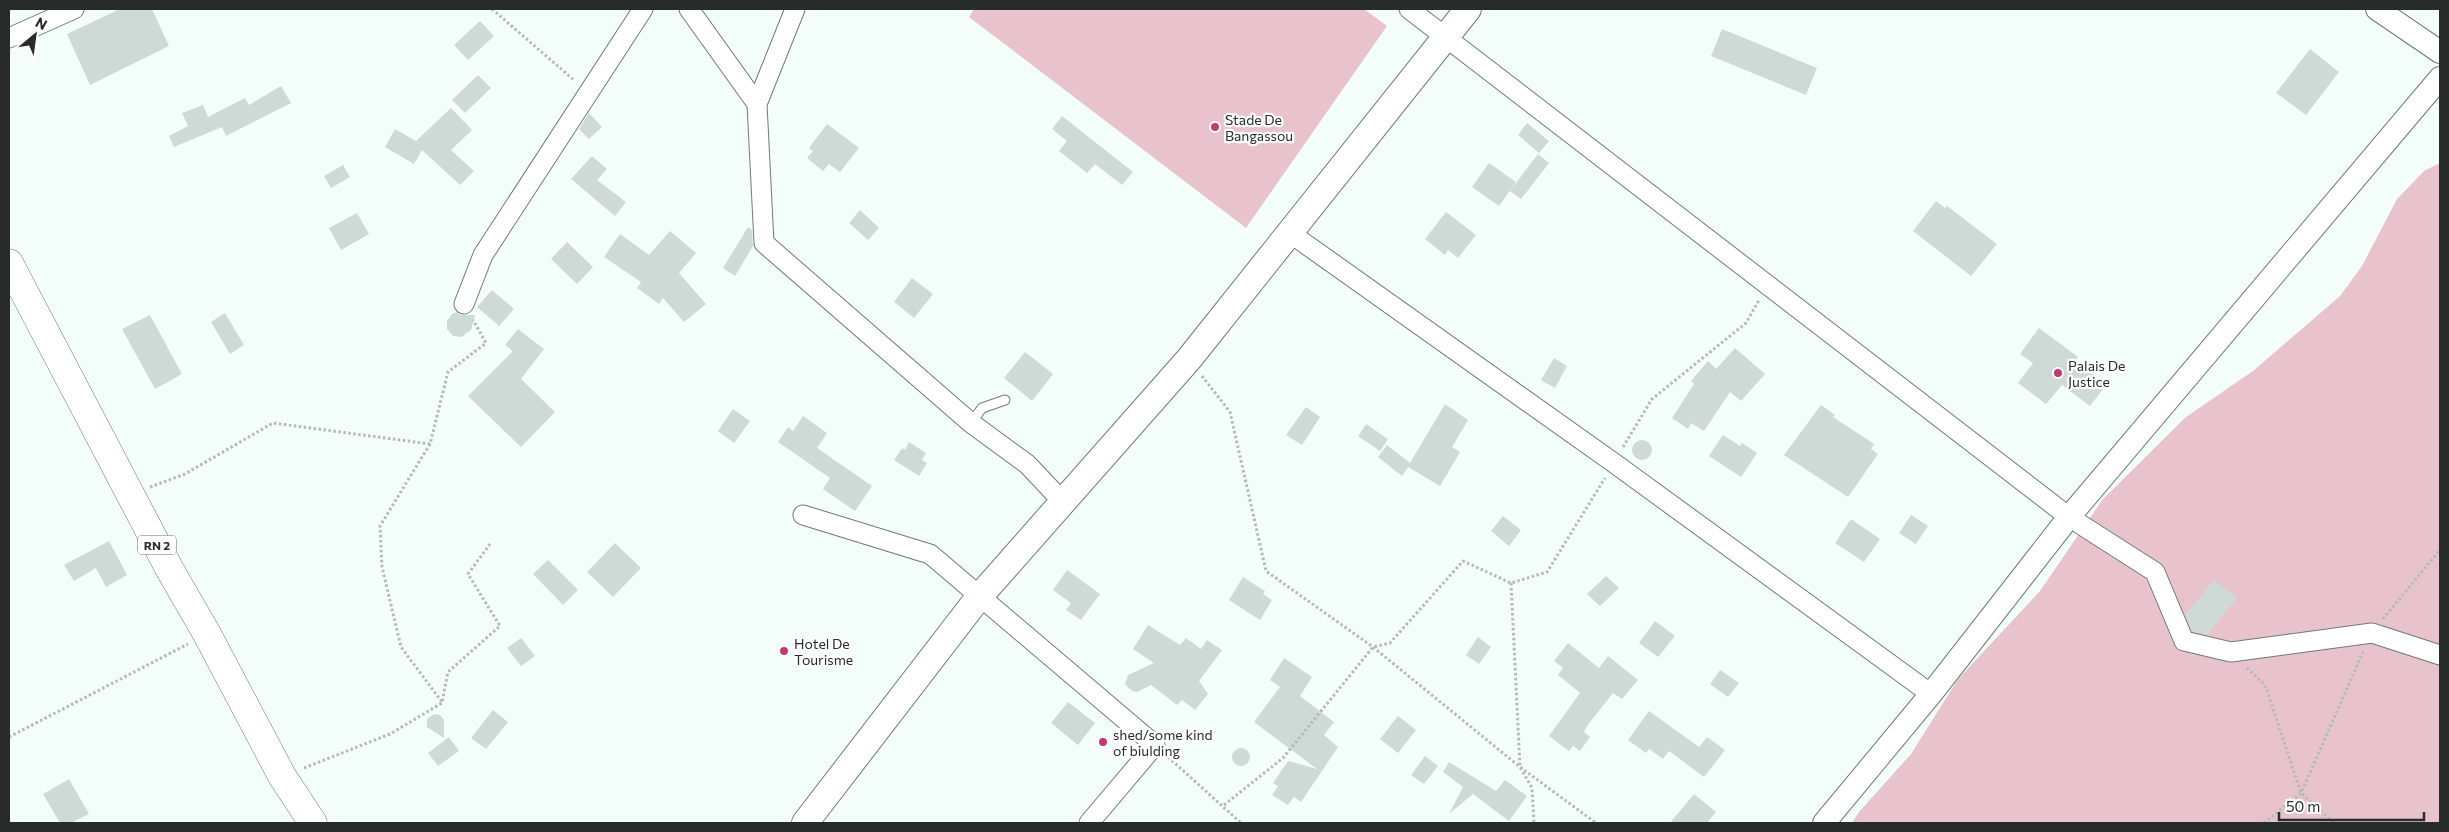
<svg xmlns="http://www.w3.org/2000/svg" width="2449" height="832" viewBox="0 0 2449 832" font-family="Commissioner,sans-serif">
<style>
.green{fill:#e8c3cd}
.building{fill:#cfdad6}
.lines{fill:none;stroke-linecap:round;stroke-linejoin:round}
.service-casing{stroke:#6f7a77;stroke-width:11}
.minor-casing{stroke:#6f7a77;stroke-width:21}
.tertiary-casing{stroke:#6f7a77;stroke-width:24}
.secondary-casing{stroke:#6f7a77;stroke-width:28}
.primary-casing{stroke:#6f7a77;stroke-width:29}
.path{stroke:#b2bbb8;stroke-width:3;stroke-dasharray:2.5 2.5;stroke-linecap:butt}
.service{stroke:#fff;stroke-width:9}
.minor{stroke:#fff;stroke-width:19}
.tertiary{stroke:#fff;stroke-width:22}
.secondary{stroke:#fff;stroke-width:26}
.primary{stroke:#fff;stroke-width:28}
.poi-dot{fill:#c43971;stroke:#fff;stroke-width:2}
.labels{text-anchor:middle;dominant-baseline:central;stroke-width:4.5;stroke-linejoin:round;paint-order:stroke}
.shield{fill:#fff;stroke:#686b6a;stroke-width:1}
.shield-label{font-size:12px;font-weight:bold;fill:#272b2a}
.poi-label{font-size:14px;fill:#272b2a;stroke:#fff;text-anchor:start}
</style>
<rect width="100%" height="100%" fill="#f3fefb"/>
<path class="green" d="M974,9H1364L1387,26L1246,228L969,17Z
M2440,163V823H1852L1859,812L1911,754L1958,679L2040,591L2103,499L2186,417L2253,371L2340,296L2362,266L2397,199L2424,171Z"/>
<path class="building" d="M120,9H152L169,46L90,85L67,34Z
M480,21L494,36L468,60L454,45Z
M1722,29L1817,68L1806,95L1711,56Z
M2310,49L2339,72L2306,115L2276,93Z
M478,75L491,88L465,113L452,100Z
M281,86L291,103L226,136L222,127L174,147L169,136L188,126L182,113L203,105L208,117L245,98L249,105Z
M451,108L472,130L451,150L474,171L460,185L422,150L414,164L385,147L395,129L416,141Z
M589,113L602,127L589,139L579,129Z
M1062,116L1133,172L1122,185L1095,164L1087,173L1059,151L1067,141L1052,129Z
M1527,123L1549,141L1539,153L1518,135Z
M827,124L859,148L840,172L829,164L823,171L807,158L813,151L809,148Z
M1538,154L1549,163L1521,199L1510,191Z
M592,156L607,169L597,180L626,202L615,216L571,179Z
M1489,163L1516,182L1499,206L1472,187Z
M343,165L350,177L331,188L324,176Z
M1936,201L1945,208L1947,206L1997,244L1971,276L1913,231Z
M860,210L879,228L868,240L849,223Z
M1446,212L1476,235L1458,258L1448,250L1445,255L1425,239Z
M357,213L369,234L341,250L329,228Z
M748,227L752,230L753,246L735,276L723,268Z
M670,231L696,253L679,273L706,304L684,322L663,298L659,304L637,288L641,282L604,257L620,234L649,255Z
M567,242L593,267L577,284L551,259Z
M912,278L933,294L914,318L894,302Z
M492,290L514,309L499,326L477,307Z
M457,312L460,315H475L471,330L461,337L453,336L447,329V321L452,314Z
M225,313L244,345L230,354L211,322Z
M150,315L182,374L155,389L122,329Z
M2039,328L2078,357L2075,361L2106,385L2090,406L2062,385L2046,404L2018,383L2033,363L2020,354Z
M518,329L544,349L521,379L555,412L521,447L468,396L513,351L505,345Z
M1735,348L1765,374L1741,401L1730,392L1704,431L1691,423L1688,429L1672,418L1694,384L1691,381L1708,361L1716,369Z
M1025,352L1053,374L1032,401L1004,378Z
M1554,358L1567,366L1555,388L1541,380Z
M1445,404L1468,420L1452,447L1460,452L1440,486L1408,467L1402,476L1378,457L1387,445L1410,463Z
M1821,405L1835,415L1833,417L1874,444L1871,449L1878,454L1848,497L1784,455Z
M1306,407L1320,417L1302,445L1286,435Z
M733,409L750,421L734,443L718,431Z
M803,416L827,433L817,448L872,486L855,511L823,489L830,478L778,442L788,427L793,431Z
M1366,424L1388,439L1380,451L1358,436Z
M1723,435L1740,446L1742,443L1757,453L1741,477L1709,456Z
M1632 450a10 10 0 1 1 20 0a10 10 0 1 1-20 0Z
M909,442L926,453L922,460L927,463L919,476L894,460L902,448L905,450Z
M1911,515L1928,526L1916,544L1899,533Z
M1503,516L1521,530L1509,546L1491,531Z
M1851,519L1880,539L1864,562L1835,543Z
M109,541L127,575L106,587L96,568L74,581L64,565Z
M615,543L641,568L613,597L587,572Z
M548,560L578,590L563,605L533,574Z
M1067,570L1100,594L1081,620L1066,610L1071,603L1053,590Z
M1606,576L1619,588L1600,606L1587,594Z
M1243,577L1265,591L1263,594L1272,600L1260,620L1229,600Z
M2214,580L2237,598L2207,635L2195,632L2191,629L2185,615Z
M1655,621L1675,636L1658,657L1639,643Z
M1148,625L1180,645L1186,638L1201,649L1207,640L1222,650L1199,681L1208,694L1195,710L1182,700L1177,705L1151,685L1137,692L1132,691L1125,684L1128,675L1154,663L1133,649Z
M1478,637L1491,647L1479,664L1466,655Z
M521,638L535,656L521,666L507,648Z
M1568,643L1599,668L1608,656L1638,680L1622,699L1613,693L1587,726L1584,732L1590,737L1580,751L1573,746L1569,751L1549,736L1580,693L1558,675L1563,668L1554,661Z
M1284,658L1312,677L1300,696L1334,722L1324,735L1338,747L1301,802L1294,797L1288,805L1272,795L1278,786L1273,783L1288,761L1317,769L1254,722L1280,687L1270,680Z
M1720,670L1739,683L1728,697L1710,684Z
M1068,702L1095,723L1078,745L1051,723Z
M493,710L508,722L486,749L471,738Z
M1649,711L1699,747L1707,737L1725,750L1704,777L1669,751L1663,759L1649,749L1646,753L1628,740Z
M434,714L440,715L444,720V738L427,727V719Z
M1398,716L1416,730L1398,753L1380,739Z
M449,737L459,751L438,766L428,753Z
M1232 757a9 9 0 1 1 18 0a9 9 0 1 1-18 0Z
M1425,756L1438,766L1424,784L1411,775Z
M1449,762L1496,791L1505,780L1527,796L1509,821L1473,794L1449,814L1463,787L1443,772Z
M69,779L89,814L71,823H60L43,794Z
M1694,794L1716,812L1707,823H1670Z"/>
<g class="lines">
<g class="service-casing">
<path id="service" d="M971,423L982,408L1005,400"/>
</g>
<g class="minor-casing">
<path id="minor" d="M689,9L757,104L764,243L971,423L1027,464L1063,502
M1409,9L2069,517L2155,572L2184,641L2231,652L2372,633L2440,655
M9,38L74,9
M757,104L795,9
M1290,233L1614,463L1931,694
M464,304L483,255L643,9
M923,552L803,515L930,554L1155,745L1089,823"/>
</g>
<g class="tertiary-casing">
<path id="tertiary" d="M2377,9L2440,52
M1824,823L1931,694L2069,517L2440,78"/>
</g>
<g class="secondary-casing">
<path id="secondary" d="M805,823L979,597L1189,359L1468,9"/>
</g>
<g class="primary-casing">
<path id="primary" d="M9,263L170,570L207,634L282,776L313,823"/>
</g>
<path class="path" d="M492,9L575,81
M1202,376L1230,412L1266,571L1373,647L1520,767L1596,823
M430,444L380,526L382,567L401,647L442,702
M1623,447L1652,399L1746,323L1759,300
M150,487L185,474L273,423L430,444L448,372L486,343L473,320
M1511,583L1520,767L1532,788L1534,823
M2383,619L2440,550
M2247,668L2265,685L2301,793L2334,823
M9,737L188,644
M1168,757L1241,823
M304,768L390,734L442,703L448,672L500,626L468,574L490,544
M1224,805L1283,758L1373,647L1390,643L1463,561L1511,583L1547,572L1605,478
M2264,823L2301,793L2363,652"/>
<use href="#service" class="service"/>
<use href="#minor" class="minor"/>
<use href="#tertiary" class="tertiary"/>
<use href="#secondary" class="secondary"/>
<use href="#primary" class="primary"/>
</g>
<g class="poi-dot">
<circle cx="1215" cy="127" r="5"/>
<circle cx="2058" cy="373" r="5"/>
<circle cx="784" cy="651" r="5"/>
<circle cx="1103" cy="742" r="5"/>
</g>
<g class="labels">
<rect class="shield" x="138" y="535.5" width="38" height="19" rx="4"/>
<g class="shield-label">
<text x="157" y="545">RN 2</text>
</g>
<g class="poi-label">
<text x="1225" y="119">Stade De<tspan x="1225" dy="16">Bangassou</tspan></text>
<text x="2068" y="365">Palais De<tspan x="2068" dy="16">Justice</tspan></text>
<text x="794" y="643">Hotel De<tspan x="794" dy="16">Tourisme</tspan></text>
<text x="1113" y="734">shed/some kind<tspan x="1113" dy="16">of biulding</tspan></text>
</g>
</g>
<rect width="2449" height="832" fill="none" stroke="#272b2a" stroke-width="20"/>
<g transform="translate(35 35) rotate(29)" stroke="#ffffff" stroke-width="4" paint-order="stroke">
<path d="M0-4L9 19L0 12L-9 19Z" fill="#272b2a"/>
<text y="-8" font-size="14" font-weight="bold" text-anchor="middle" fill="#272b2a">N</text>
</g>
<path d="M2279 812v8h145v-8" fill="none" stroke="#272b2a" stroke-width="2.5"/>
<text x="2286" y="812" font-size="15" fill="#272b2a" stroke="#ffffff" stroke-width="4" paint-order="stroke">50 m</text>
</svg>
